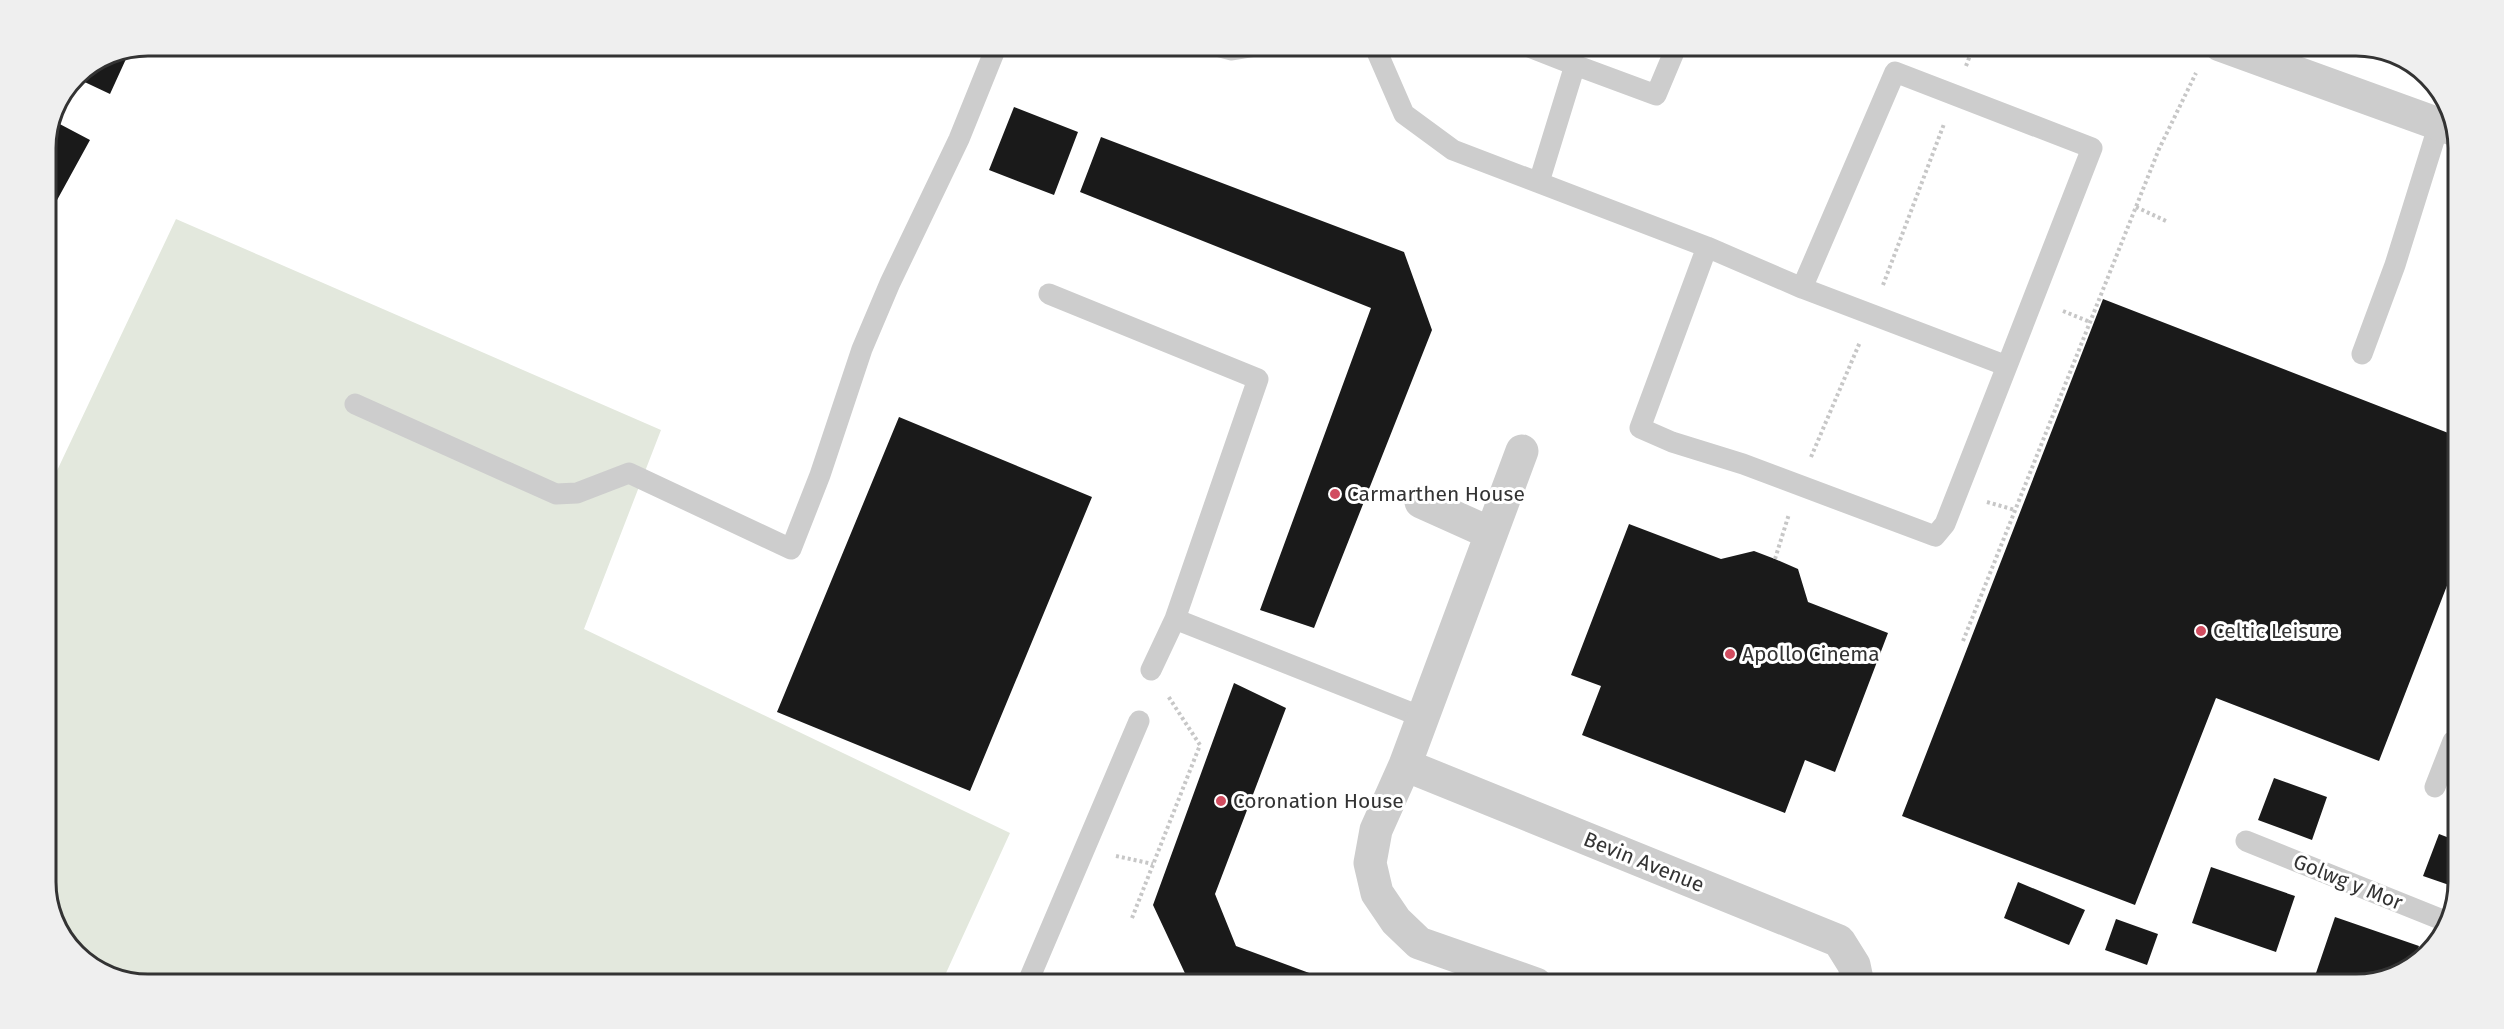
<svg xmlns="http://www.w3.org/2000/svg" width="2504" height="1029" viewBox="0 0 2504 1029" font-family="'Fira Sans',sans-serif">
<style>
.green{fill:#e3e8dd}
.building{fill:#1a1a1a}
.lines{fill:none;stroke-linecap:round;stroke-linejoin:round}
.path{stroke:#c7c7c7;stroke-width:4;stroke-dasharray:3 3;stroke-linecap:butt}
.service{stroke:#cdcdcd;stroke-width:21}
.minor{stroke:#cdcdcd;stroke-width:33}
.tertiary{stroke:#cdcdcd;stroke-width:33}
.poi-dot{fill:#d14d60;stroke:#fff;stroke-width:2}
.labels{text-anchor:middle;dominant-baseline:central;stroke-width:6;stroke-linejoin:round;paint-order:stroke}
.poi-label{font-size:21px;fill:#333;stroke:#fff;text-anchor:start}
.street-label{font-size:21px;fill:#333;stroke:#fff}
.rim{fill:none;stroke:#333;stroke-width:3}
</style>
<rect width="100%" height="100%" fill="#fff"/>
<path class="green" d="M176,219L661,430L584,629L1010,833L941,984H147L108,976L66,944L45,889V496Z"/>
<path class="building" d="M131,48L110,94L74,77L108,53Z
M1014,107L1078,132L1054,195L989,170Z
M54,121L90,140L45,222V141Z
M1101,137L1404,252L1432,330L1314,628L1260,610L1371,308L1080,192Z
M2103,299L2456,436L2455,565L2379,761L2216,698L2135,905L1902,816Z
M899,417L1092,497L970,791L777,712Z
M1629,524L1721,559L1754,551L1775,559L1798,569L1808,602L1888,633L1835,772L1805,760L1785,813L1582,735L1601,686L1571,675Z
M1234,683L1286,708L1215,894L1236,946L1339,984H1190L1153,905Z
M2274,778L2327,797L2312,840L2258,820Z
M2439,834L2452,839V886L2423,876Z
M2211,867L2295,896L2276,952L2192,923Z
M2018,882L2085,910L2069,945L2004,918Z
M2335,917L2419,946L2412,967L2357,984H2348L2316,973Z
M2116,919L2158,934L2147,965L2105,950Z"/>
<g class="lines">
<path class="path" d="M1966,66L1974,45
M2136,207L2166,221
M1883,285L1944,124
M2063,311L2090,322
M1811,457L1860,342
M1987,502L2015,510
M1775,559L1789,514
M1963,641L2159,149L2196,73
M1116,856L1153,864
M1132,918L1200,745L1168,696"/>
<path class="service" d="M1213,45L1232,50L1263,45
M1374,45L1404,114L1453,150L1707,247L1802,288L2007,366L2092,148L1895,72L1802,288
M1524,45L1575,65L1539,182
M1575,65L1656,95L1677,45
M1707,247L1640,428L1672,442L1743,464L1935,536L1945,524L2007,366
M1049,294L1258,379L1175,619L1422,717
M2362,354L2395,265L2439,124
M355,404L556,494L577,493L629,473L791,549L820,475L862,349L890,283L959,139L997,45
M1151,670L1175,619
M2435,787L2453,741
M2246,841L2450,923
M1027,984L1139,721"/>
<path class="minor" d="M1421,502L1490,533
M1405,765L1522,451
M1536,984L1419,943L1396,921L1377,893L1370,863L1376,830L1405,765L1839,941L1854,965L1858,984"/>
<path class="tertiary" d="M2220,45L2455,130"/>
</g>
<g class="poi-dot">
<circle cx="1335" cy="494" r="6"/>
<circle cx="2201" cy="631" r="6"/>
<circle cx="1730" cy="654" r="6"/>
<circle cx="1221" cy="801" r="6"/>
</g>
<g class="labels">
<g class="poi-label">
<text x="1347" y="494">Carmarthen House</text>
<text x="2213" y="631">Celtic Leisure</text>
<text x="1742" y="654">Apollo Cinema</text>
<text x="1233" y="801">Coronation House</text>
</g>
<g class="street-label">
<text transform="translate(1644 862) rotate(22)">Bevin Avenue</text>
<text transform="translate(2348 882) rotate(22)">Golwg y Mor</text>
</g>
</g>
<path d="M0 0H2504V1029H0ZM148 56H2356A92 92 0 0 1 2448 148V882A92 92 0 0 1 2356 974H148A92 92 0 0 1 56 882V148A92 92 0 0 1 148 56Z" fill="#efefef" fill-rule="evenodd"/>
<path class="rim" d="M148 56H2356A92 92 0 0 1 2448 148V882A92 92 0 0 1 2356 974H148A92 92 0 0 1 56 882V148A92 92 0 0 1 148 56Z"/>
</svg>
